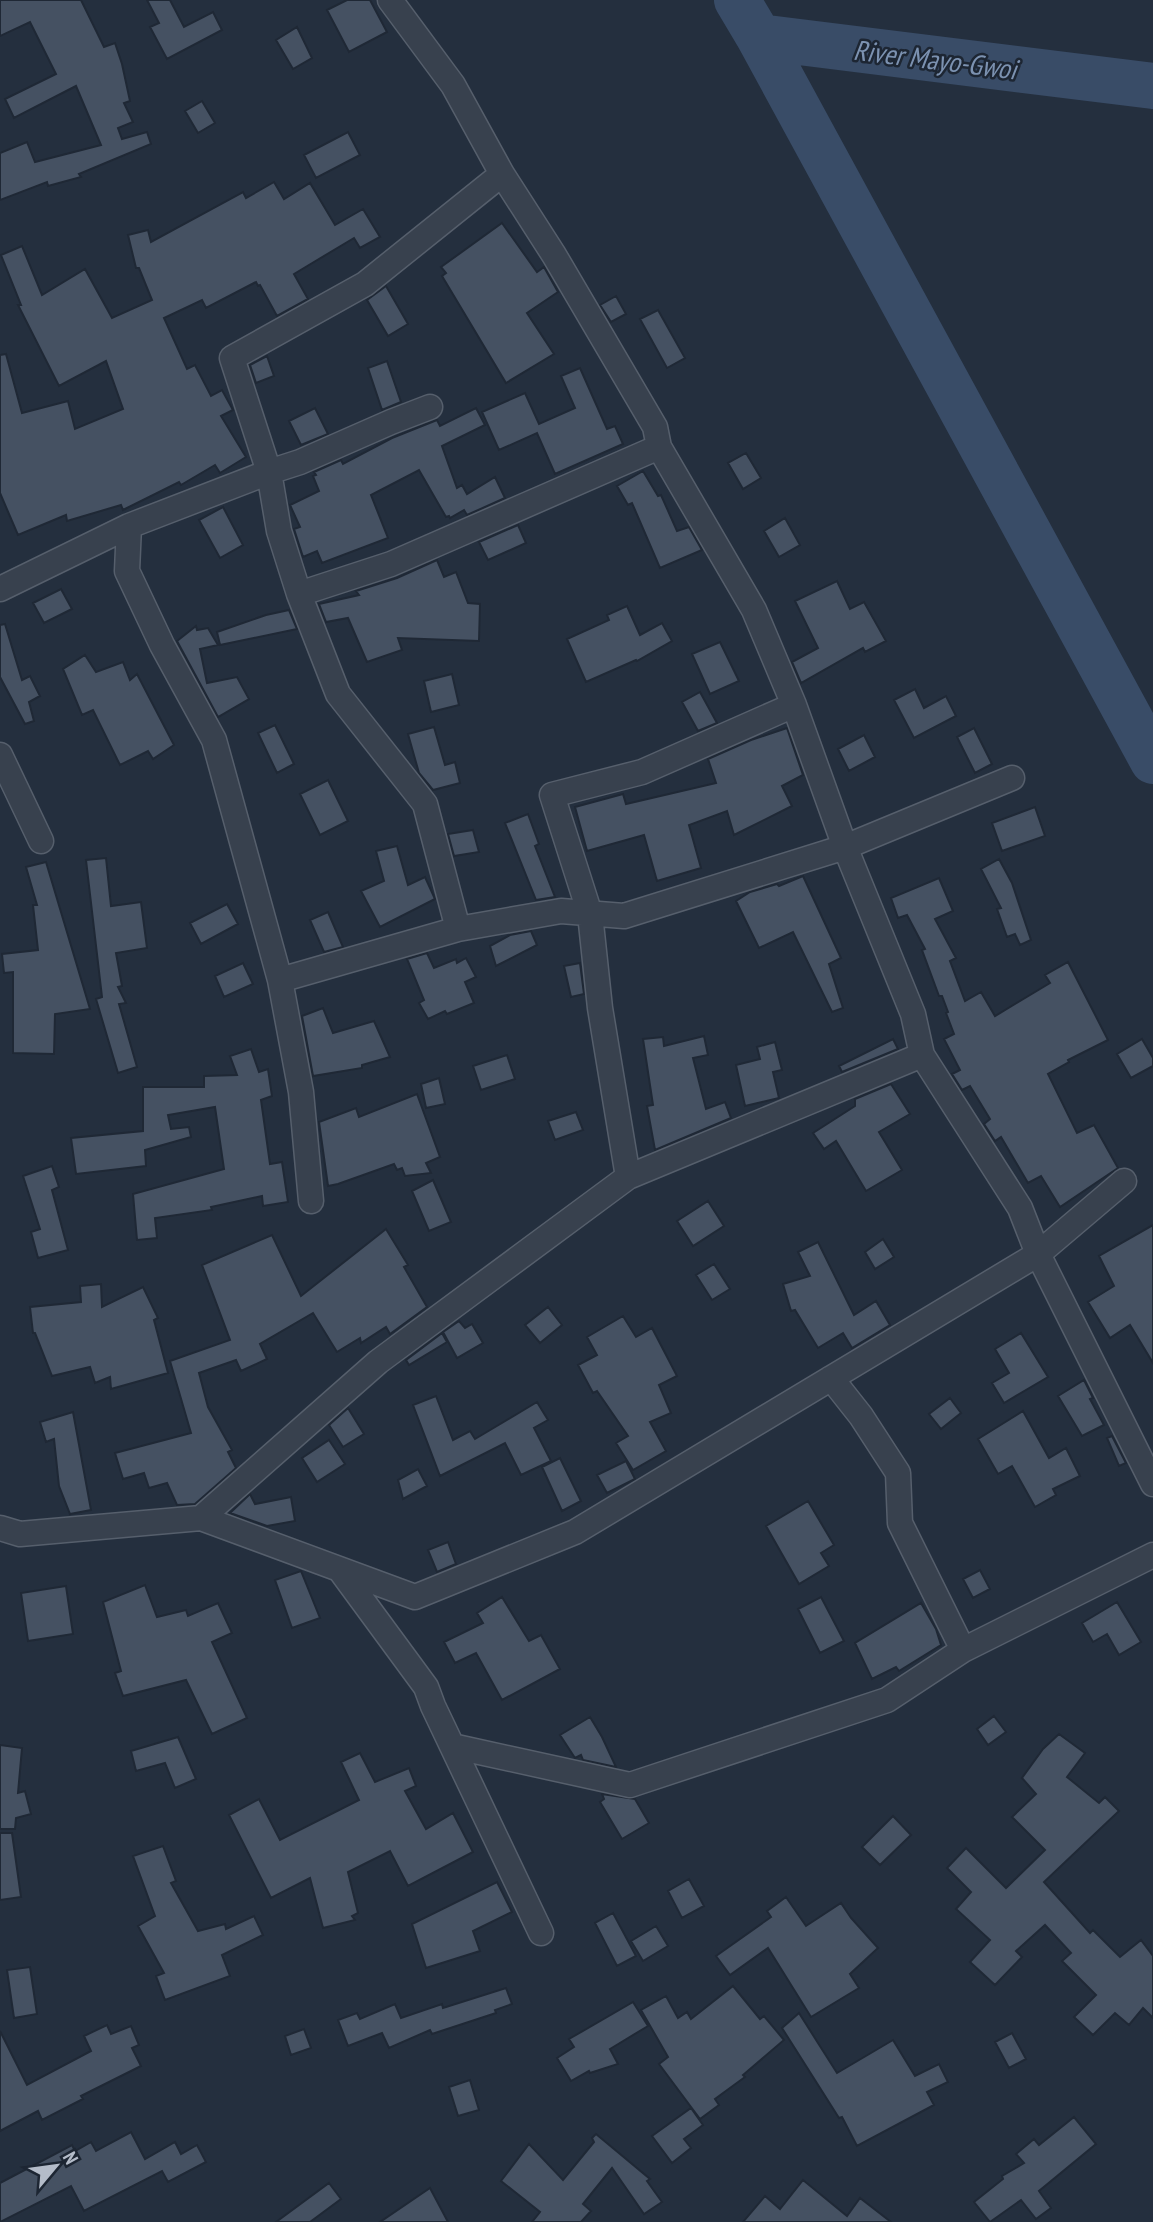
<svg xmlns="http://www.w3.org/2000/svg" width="1153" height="2222" viewBox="0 0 1153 2222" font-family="'PT Sans Narrow',sans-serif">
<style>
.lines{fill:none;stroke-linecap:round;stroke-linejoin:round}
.river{stroke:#394c67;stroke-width:46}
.building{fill:#455162;stroke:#1f2835;stroke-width:2}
.street-casing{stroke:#565f6c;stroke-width:27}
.street{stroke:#38414e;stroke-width:24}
.labels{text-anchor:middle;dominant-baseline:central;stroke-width:5;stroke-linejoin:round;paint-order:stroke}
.water-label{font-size:28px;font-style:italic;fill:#7c92b1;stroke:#1d2633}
</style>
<rect width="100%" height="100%" fill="#242f3e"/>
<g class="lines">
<path class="river" d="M737,0L759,37L1153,86
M759,37L1153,761"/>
</g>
<path class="building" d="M0,0H81L104,47L115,43L122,64L130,101L124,103L133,122L118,128L122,139L147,132L151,144L79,174L81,177L48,186L47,182L0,200V153L27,142L35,162L101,145L76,86L14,118L5,99L56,74L30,22L0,36Z
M147,0H170L184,27L213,12L222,30L167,59L150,27L159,23Z
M347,0H370L387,32L349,52L327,10Z
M297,27L312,58L293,69L276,40Z
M202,101L215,123L198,133L185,111Z
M348,132L360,155L316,178L304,155Z
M274,182L284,199L310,183L335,225L363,209L380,237L360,248L354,238L294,274L308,299L277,316L260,285L258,286L256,282L206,308L202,300L164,318L187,369L195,365L211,396L222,390L233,410L221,416L246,457L220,473L215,465L181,485L179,482L123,510L121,505L67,521L66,515L18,535L0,493V355L6,354L22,413L68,401L75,429L123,409L106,361L59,386L18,305H21L1,255L22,246L42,295L85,269L112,318L152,300L139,268H136L128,235L148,230L151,242L243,192L246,198Z
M502,223L537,272L544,267L558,292L527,313L554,354L506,383L442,276L446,273L441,267Z
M386,286L408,324L388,336L367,300Z
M616,296L626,314L611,322L600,305Z
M658,310L685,358L667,368L640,319Z
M267,356L274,376L256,383L250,365Z
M387,361L401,402L382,410L368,368Z
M580,368L607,429L615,426L623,444L555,474L537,433L499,450L482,412L525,393L539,424L575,408L561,376Z
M315,408L328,434L301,445L289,421Z
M476,408L485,425L442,446L457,488L462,485L467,494L495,477L505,498L467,515L464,510L450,518L449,516L446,517L419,470L371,495L388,538L322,563L317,551L303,557L294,529L300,527L290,505L319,491L313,476L316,475L314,472L341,460L343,464L392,438L437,420L440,426Z
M746,453L761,478L743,489L728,463Z
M643,471L658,496L661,495L677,531L689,527L702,550L660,568L632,503L628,505L617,486Z
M223,507L243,545L220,558L199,520Z
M785,518L800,545L779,557L764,531Z
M518,525L526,543L488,560L479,542Z
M437,560L444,577L456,572L468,603L480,604L479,641L398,638L402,650L367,662L348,618L326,622L319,604L359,595L356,591L397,578Z
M837,581L850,609L864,602L886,641L865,652L863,648L801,683L792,662L818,648L795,601Z
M61,589L72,609L44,623L33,603Z
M627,606L640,635L662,623L672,641L637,661L636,660L586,682L567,639L609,620L607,615Z
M289,610L297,629L220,645L217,632L266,615Z
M5,624L22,680L30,676L40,696L29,702L34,721L25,724L0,677V625Z
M196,626L197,630L208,628L218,645L200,649L207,683L237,677L249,699L218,717L177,641Z
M720,642L739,681L710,694L692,654Z
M85,655L96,672L123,662L130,680L137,674L174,745L153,759L148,751L120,765L93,710L82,715L63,669Z
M452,674L459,705L431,712L424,681Z
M915,689L924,708L946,696L956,716L914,738L894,700Z
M700,692L717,723L698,731L682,702Z
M275,725L294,764L277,773L258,733Z
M434,727L445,765L455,762L460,783L433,790L419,773L408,734Z
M787,728L803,775L782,786L792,806L734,835L727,811L689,825L701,868L657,881L644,835L587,851L575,807L623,794L626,804L716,783L708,759L751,740Z
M974,728L992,764L975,773L957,737Z
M864,735L875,757L849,771L838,749Z
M328,780L348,821L320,835L300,794Z
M1035,807L1045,836L1002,851L992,823Z
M528,814L539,844L535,846L555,897L536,900L505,823Z
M473,830L479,852L454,856L448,834Z
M397,846L408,885L425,877L435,899L380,927L361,891L384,881L376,851Z
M106,858L111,906L141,902L147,948L116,953L122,986L118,987L126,1003L119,1004L137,1067L118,1073L96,999L102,997L86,860Z
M999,859L1012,883L1031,940L1020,945L1015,934L1007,937L997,909L1001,908L981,869Z
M46,862L90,1009L55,1014L54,1054L13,1053V972L4,973L2,954L38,950L33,905H37L26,867Z
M803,876L841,958L829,964L843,1008L832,1012L793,932L759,948L736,901L750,892L777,884L779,886Z
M939,878L953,911L935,919L956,958L950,961L965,1001L981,992L995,1016L1050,983L1045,975L1068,962L1108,1040L1068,1060L1069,1062L1048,1074L1077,1133L1094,1125L1118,1168L1060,1207L1041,1176L1028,1183L1001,1137L995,1141L984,1124L990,1119L970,1086L962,1090L952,1074L960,1070L944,1039L954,1034L946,1013L948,1012L942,996H939L922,950L925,949L907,915L898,918L891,898Z
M227,904L238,924L201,944L190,923Z
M328,912L343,947L324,952L310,920Z
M531,931L537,945L496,966L490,946L510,935Z
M427,953L434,968L456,959L457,963L466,958L476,977L465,982L474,1003L447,1014L445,1011L428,1019L419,1003L424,1000L407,959Z
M243,963L253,984L224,997L215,976Z
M580,963L584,994L571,997L564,966Z
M323,1008L333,1033L374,1021L390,1057L362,1065V1068L313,1076L302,1016Z
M704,1036L708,1055L693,1058L706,1109L725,1102L731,1118L655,1150L647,1106L653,1105L643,1039L663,1037L664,1046Z
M893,1039L898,1049L842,1072L839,1066Z
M1142,1039L1153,1058V1066L1131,1078L1117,1054Z
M775,1042L782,1070L773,1072L779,1098L745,1106L736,1065L760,1059L757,1047Z
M251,1049L259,1072L268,1069L272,1096L261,1100L270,1164L282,1162L288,1202L263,1206L262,1196L211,1207L212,1210L155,1218L157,1238L137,1240L133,1194L224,1169L215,1107L168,1115L171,1129L189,1127L191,1137L145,1150L146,1166L76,1174L71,1138L143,1131V1087H204V1076L237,1075L230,1056Z
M507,1055L515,1079L481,1090L473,1066Z
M439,1078L445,1104L426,1108L421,1084Z
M891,1084L910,1114L879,1132L902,1170L866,1191L836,1141L824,1149L813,1133L855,1106V1099Z
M417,1094L440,1157L426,1163L431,1173L405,1176L402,1168L397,1170L394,1164L338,1184L328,1186L319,1122L356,1108L359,1117Z
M576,1112L583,1130L555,1140L548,1121Z
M52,1166L59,1187L52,1190L68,1250L38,1258L31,1232L40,1229L23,1176Z
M433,1180L451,1222L429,1231L412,1191Z
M708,1201L724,1226L693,1246L677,1221Z
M1153,1225V1363L1130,1325L1110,1338L1088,1302L1114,1286L1099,1256Z
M386,1229L408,1265L404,1267L427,1307L390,1334L386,1327L361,1343L360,1338L337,1352L313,1313L260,1344L267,1359L241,1371L236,1360L199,1373L208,1407L232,1450L228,1452L236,1468L195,1504L177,1505L167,1483L149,1488L144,1473L123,1479L115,1453L191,1433L170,1361L230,1340L202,1265L272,1235L301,1296Z
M883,1239L894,1257L875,1269L865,1252Z
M818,1242L854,1315L876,1301L890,1325L852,1348L843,1333L818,1348L795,1310L791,1311L783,1284L810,1276L798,1252Z
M714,1264L730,1289L712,1300L696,1275Z
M101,1284L102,1307L143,1287L158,1318L154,1320L168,1373L111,1389L110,1377L95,1383L90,1367L52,1376L35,1333H33L30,1307L81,1302L80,1286Z
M548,1307L562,1325L540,1343L525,1325Z
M623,1316L636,1337L652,1328L677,1376L659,1385L671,1413L650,1422L666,1451L633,1470L616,1443L628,1436L597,1391L593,1393L578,1365L597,1355L587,1337Z
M459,1321L465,1328L472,1324L483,1343L457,1358L443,1332Z
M442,1333L447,1342L409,1365L406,1360Z
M1021,1333L1048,1377L1004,1403L992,1383L1009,1373L995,1349Z
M1084,1380L1093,1398L1090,1399L1104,1425L1082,1436L1058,1396Z
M436,1396L453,1440L470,1431L475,1439L537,1402L548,1420L534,1428L551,1461L521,1475L505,1443L440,1476L413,1405Z
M950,1398L961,1413L941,1429L929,1414Z
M348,1408L364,1434L343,1447L329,1425Z
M1023,1411L1049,1458L1066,1448L1080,1476L1053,1489L1056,1495L1035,1507L1012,1466L998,1474L978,1439Z
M73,1412L91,1510L70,1514L59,1486L54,1439L46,1442L40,1422Z
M1112,1436L1126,1463L1119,1466L1107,1438Z
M329,1440L345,1464L317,1482L302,1458Z
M560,1458L581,1501L562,1511L542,1467Z
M626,1461L635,1479L607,1493L597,1475Z
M418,1469L427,1486L403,1499L398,1480Z
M250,1494L255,1504L291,1497L295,1521L267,1526L230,1513Z
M808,1501L834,1545L821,1553L829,1566L799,1584L766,1526Z
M448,1542L456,1564L437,1572L428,1550Z
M980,1570L990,1589L973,1598L963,1579Z
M301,1571L320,1618L292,1628L275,1580Z
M145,1585L157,1617L186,1610L188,1616L218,1603L232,1633L212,1642L247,1718L212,1734L186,1680L123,1696L115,1673L121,1671L103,1602Z
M66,1586L73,1634L28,1641L21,1593Z
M502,1597L529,1641L541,1635L560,1669L502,1700L476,1653L455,1663L444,1642L483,1623L477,1613Z
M821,1597L844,1641L820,1653L798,1609Z
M1117,1602L1141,1642L1119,1655L1107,1634L1093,1642L1082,1623Z
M921,1603L936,1629L941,1645L899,1671L896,1667L872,1679L855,1643Z
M994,1716L1006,1732L988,1745L977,1729Z
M590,1717L602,1737L616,1767L583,1760L581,1755L575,1758L560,1735Z
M1059,1734L1085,1753L1067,1777L1099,1803L1105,1797L1119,1811L1044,1882L1090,1933L1093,1930L1120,1957L1141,1940L1153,1956V2018L1143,2008L1129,2025L1115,2013L1093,2035L1074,2017L1096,1995L1062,1961L1071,1953L1045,1925L1016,1951L1022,1957L995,1985L970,1962L990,1940L956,1909L971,1892L947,1868L966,1848L1006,1888L1045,1850L1012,1817L1036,1794L1022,1778L1043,1749Z
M178,1737L196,1779L175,1788L165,1763L136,1771L131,1751Z
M0,1745L22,1748L18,1793L25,1791L31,1814L16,1818L15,1829H0Z
M360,1753L375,1782L409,1768L416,1786L405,1791L426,1829L453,1813L473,1852L408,1886L390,1851L348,1872L358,1913L352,1916L355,1920L323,1928L310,1878L271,1898L229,1815L259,1799L280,1840L359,1800L341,1762Z
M602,1794L635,1799L649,1823L622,1839L600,1802L604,1799Z
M893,1816L911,1835L880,1865L862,1847Z
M0,1833H12L21,1897L0,1900Z
M163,1846L176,1881L171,1883L198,1931L225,1924L226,1929L254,1916L263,1935L222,1955L230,1976L165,2000L156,1976L164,1973L138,1926L155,1916L133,1856Z
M689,1879L704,1906L682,1918L668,1891Z
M497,1882L512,1912L473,1931L480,1951L426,1968L412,1924Z
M786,1897L806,1926L841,1903L851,1918L878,1948L850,1974L859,1988L811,2017L768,1948L730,1975L716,1956L771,1917L767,1911Z
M613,1913L636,1956L617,1966L595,1923Z
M656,1926L668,1946L643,1961L631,1941Z
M30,1967L37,2014L14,2018L7,1970Z
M733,1986L760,2019L764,2016L784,2040L743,2075L745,2077L715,2099L719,2105L700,2119L659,2064L668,2057L641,2010L666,1996L678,2018L687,2012L691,2019Z
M506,1988L512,2004L495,2010L496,2013L432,2034L430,2030L389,2048L382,2033L348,2046L338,2020L357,2013L360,2019L395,2004L401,2018L442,2004L443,2008Z
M633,2002L648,2026L610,2049L618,2064L590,2073L589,2071L571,2081L557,2058L574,2047L569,2039Z
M799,2013L837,2073L893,2040L915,2076L939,2064L948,2082L927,2092L934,2105L857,2146L842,2117L839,2118L782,2028Z
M107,2025L111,2034L131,2026L139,2045L132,2048L141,2066L81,2096L83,2099L42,2120L38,2111L0,2131V2031L27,2085L91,2051L84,2036Z
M304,2029L311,2048L291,2055L285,2036Z
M1012,2033L1026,2059L1009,2068L995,2042Z
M470,2080L479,2110L458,2116L449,2087Z
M691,2108L703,2125L684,2139L691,2148L672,2163L652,2136Z
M1074,2117L1096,2144L1039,2191L1051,2208L1036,2219L1021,2200L990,2222L974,2202L1003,2179L1002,2176L1024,2163L1016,2154L1034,2139L1039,2145Z
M131,2132L145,2159L175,2142L181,2154L197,2145L206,2162L168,2182L162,2171L84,2211L71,2186L0,2222V2183L72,2145L75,2151L91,2142L96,2151Z
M596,2134L650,2179L647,2181L662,2202L644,2214L612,2168L583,2204L591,2211L581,2222H532L540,2212L501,2181L529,2144L563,2180L594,2142L592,2138Z
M803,2180L847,2216L860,2198L891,2222H743L765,2196L780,2209Z
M329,2183L341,2199L310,2222H276Z
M430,2188L448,2222H380Z"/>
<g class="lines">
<g class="street-casing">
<path id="street" d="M129,526L127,571L162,645L214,740L280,980L301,1092L311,1201
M0,589L129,526L269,472L300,462L391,422L430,407
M299,594L391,564L659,447
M0,755L41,841
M458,929L425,804L338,694L299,594L279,531L269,472L232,358L365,284L502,174
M280,980L458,929L561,911L624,916L845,847L1012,778
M922,1055L1020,1208L1038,1254L1153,1484
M628,1177L600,1008L590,914L552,795L642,772L794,705
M831,1378L861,1416L898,1473L900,1523L963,1650
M201,1518L378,1362L628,1177L922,1055L913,1014L845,847L794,705L754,610L659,447L655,427L554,255L502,174L453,85L390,0
M0,1528L20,1534L201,1518L415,1597L575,1532L1038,1254L1124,1181
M340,1570L426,1687L433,1706L541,1933
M452,1746L630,1785L887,1700L963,1650L1153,1555"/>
</g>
<use href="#street" class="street"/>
</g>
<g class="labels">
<g class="water-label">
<text transform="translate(935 59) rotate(7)">River Mayo-Gwoi</text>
</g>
</g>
<g transform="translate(56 2166) rotate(61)" stroke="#1d2633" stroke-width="5" paint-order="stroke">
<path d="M0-5L12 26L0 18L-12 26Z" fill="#b4bcc9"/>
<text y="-10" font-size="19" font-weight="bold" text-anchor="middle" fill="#b4bcc9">N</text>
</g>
</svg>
